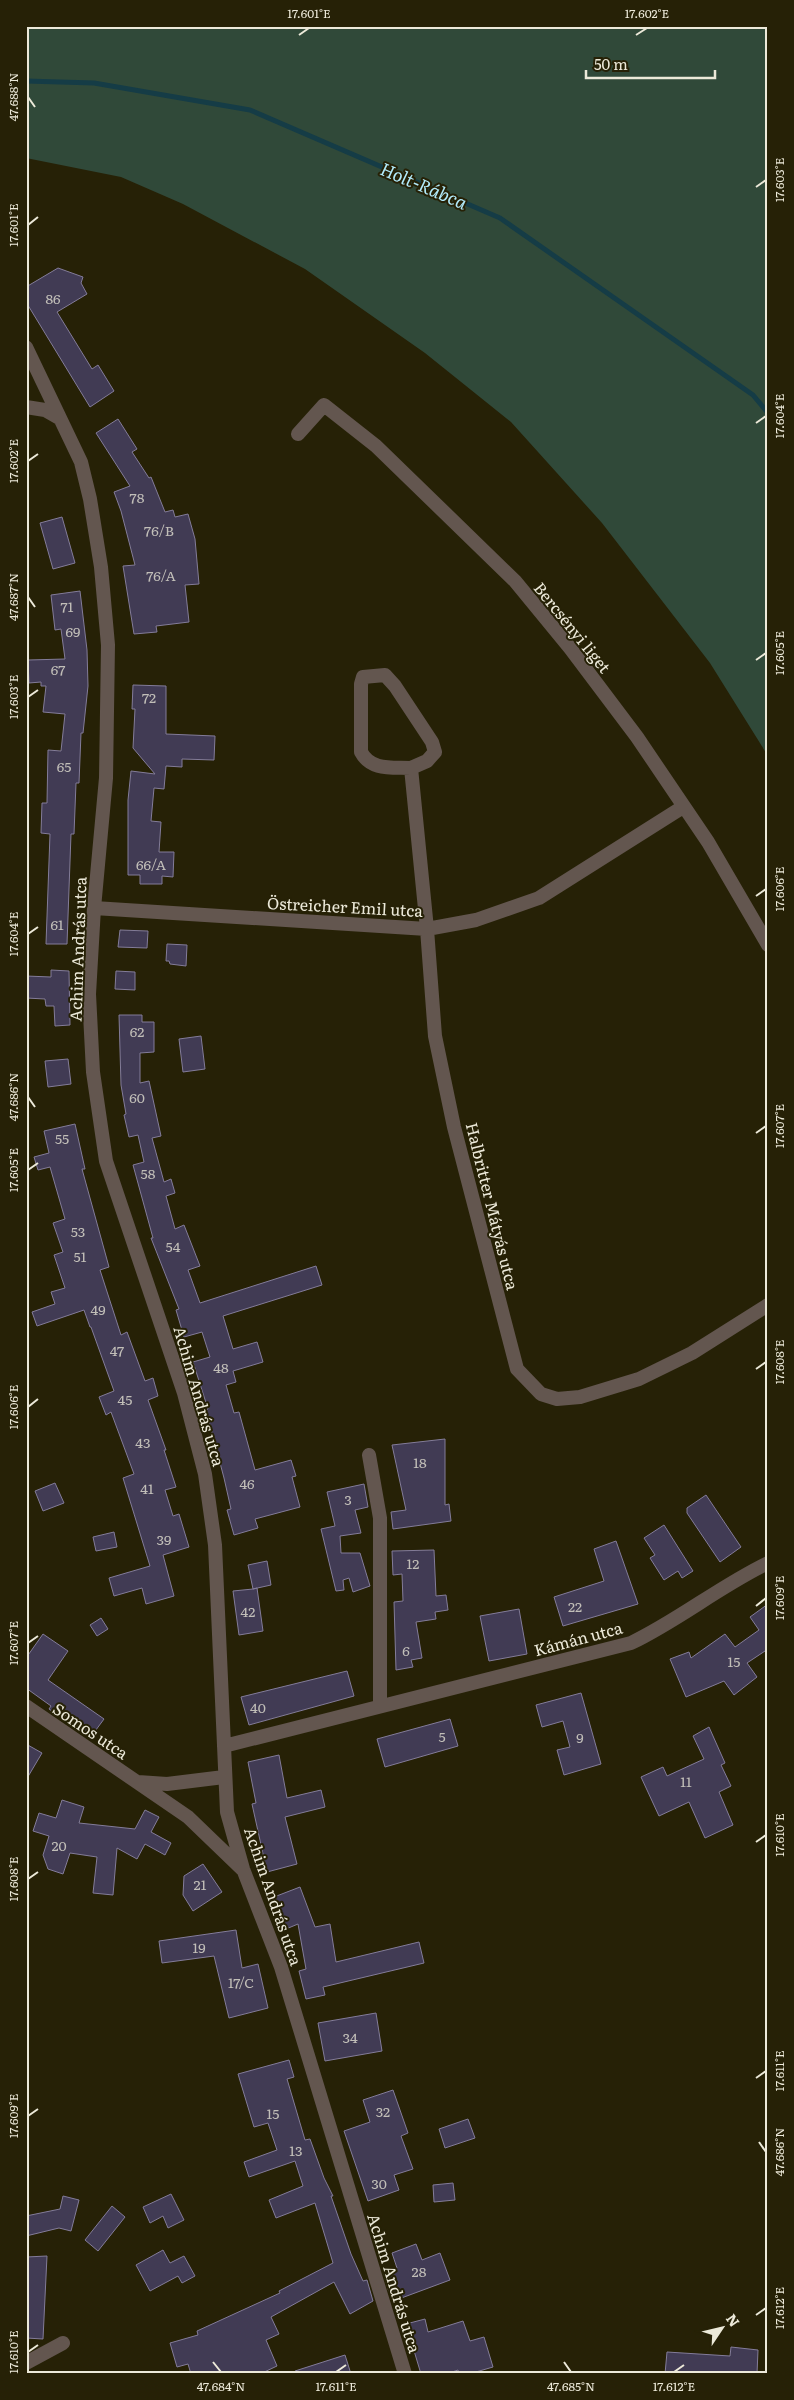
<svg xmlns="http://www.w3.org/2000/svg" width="794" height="2400" viewBox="0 0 794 2400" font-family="Literata,serif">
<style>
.green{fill:#304939}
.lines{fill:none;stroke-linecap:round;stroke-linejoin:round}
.stream{stroke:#153c46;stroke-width:5}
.building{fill:#413b54;stroke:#837c99}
.minor{stroke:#63564f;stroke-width:14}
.ticks{fill:none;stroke:#ece9d9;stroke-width:2}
.labels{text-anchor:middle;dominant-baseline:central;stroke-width:4;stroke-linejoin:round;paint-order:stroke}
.number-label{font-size:14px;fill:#c1beb8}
.street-label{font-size:16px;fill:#ece9d9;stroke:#262106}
.water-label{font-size:18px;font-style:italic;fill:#b2ebfb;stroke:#262106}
.neatline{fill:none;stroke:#ece9d9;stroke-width:2}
.ticks-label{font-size:12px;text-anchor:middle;fill:#ece9d9}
</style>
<rect width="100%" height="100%" fill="#262106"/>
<path class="green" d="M26,26H768V756L710,663L602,523L511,422L425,353L305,269L183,204L121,177L26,158Z"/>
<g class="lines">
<path class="stream" d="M26,81L94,83L250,110L500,218L753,395L768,413"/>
</g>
<path class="building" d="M58,268L83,277L81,283L87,294L57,312L92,369L98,365L114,391L90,407L26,302V287Z
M118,419L137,449L132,452L149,478L151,477L165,512L173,510L175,517L188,514L195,539L199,584L185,585L189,622L156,626L157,632L134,634L123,566L135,565L121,511L114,492L130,486L96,433Z
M62,517L75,563L53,569L40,523Z
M80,591L87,650L88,686L83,733H81L79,783H76L74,834H71L67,944H46L50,834L41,833L42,803H47L48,750L61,751L65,714L43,712L46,686H41V682L29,683L28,660L65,659L61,629L55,630L51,595Z
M133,685L166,686V734L215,736L214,760L182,759V767L166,766L164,789L154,788L151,821L161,822L159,852H174L173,877L162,876V884H140V875H128V800L131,771L155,774L133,748L135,709H132Z
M120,930L148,931L147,948L118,947Z
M167,944L187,945L186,966L170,964L169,961H166Z
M51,970L69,971L70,1025L55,1026L54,1006H46L45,999L26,998V976L51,977Z
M116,971L135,972V990L115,989Z
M119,1015H142V1022H154V1052L140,1053V1083L149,1081L161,1136L152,1138L164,1182L171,1179L175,1193L166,1196L175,1229L184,1225L200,1266L188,1270L200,1303L316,1266L322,1285L223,1316L233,1349L257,1342L263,1362L233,1371L236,1382L226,1385L234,1413L239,1412L255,1470L291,1460L296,1476L292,1477L300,1507L255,1519L258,1528L234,1535L227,1510L231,1509L224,1478L206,1410L208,1409L193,1362L210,1357L202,1332L184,1337L176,1310L179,1309L151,1238H153L133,1165L144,1162L138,1135L129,1137L124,1115L126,1114L121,1085Z
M201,1036L205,1069L183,1072L179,1039Z
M68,1059L71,1084L48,1087L45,1061Z
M75,1124L85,1169H82L109,1267L100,1270L121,1335L127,1332L145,1381L153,1378L158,1396L148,1400L166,1450H164L176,1487L165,1490L173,1516L179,1514L189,1547L163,1555L174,1596L146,1604L142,1588L114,1596L109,1578L150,1566L123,1478L134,1474L111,1412L106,1415L99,1397L114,1391L91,1327H90L84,1310L37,1326L32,1312L55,1304L51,1292L65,1288L54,1255L63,1252L53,1223L65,1219L50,1167L38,1170L34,1157L49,1153L44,1131Z
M445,1439V1505L449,1504L451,1521L393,1529L391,1512L406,1510L392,1445Z
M55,1483L64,1503L43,1511L35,1491Z
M364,1484L368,1507L355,1510L361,1533L340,1536L341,1553H360L370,1586L353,1592L349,1578L343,1580L344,1590L336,1591L321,1529L335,1526L327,1492Z
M706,1495L741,1547L720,1562L687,1513V1508Z
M664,1525L693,1571L682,1578L678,1571L664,1580L650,1558L655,1555L644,1538Z
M114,1532L117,1547L96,1551L93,1537Z
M616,1541L638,1604L563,1626L554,1597L604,1581L594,1549Z
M434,1550L436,1596L446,1595L448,1610L435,1612L436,1619L416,1622L422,1658L411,1660L413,1667L396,1670L394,1602L403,1601L402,1574L393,1575L392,1551Z
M267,1561L271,1585L253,1589L257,1588L263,1631L239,1635L233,1591L253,1589L248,1565Z
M768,1604V1649L747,1663L757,1677L734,1695L724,1681L686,1697L670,1659L689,1652L691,1658L725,1634L735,1647L759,1630L750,1617Z
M519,1609L527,1654L489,1661L480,1616Z
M101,1618L108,1629L97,1636L90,1625Z
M43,1634L68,1651L48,1680L104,1719L90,1738L68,1722L69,1717L65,1715L63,1719L49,1709L51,1706L26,1688V1658Z
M347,1671L354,1696L249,1725L241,1697Z
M581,1693L601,1764L564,1775L557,1750L570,1747L563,1721L542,1727L536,1705Z
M450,1719L458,1746L385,1767L377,1739Z
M709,1727L725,1763L721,1765L731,1786L719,1792L733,1825L705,1838L689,1802L659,1816L641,1777L663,1767L667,1776L704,1759L693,1736Z
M26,1744L42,1753L26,1780Z
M279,1755L287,1798L321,1790L325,1807L285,1817L297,1864L267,1872L252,1804L256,1803L248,1762Z
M62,1800L84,1807L79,1823L135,1829L145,1810L159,1817L151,1832L171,1843L165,1855L145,1844L137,1859L117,1848L113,1895L93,1893L97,1857L70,1853L63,1874L48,1869L43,1855L49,1836L33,1831L39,1813L56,1818Z
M203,1864L222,1892L193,1911L183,1895L184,1876Z
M300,1887L315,1927L330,1924L336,1962L419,1942L424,1963L323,1987L325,1995L306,1999L299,1971L306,1969L298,1924L286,1929L274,1897Z
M236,1930L242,1968L258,1964L268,2008L229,2018L214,1956L162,1963L159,1941Z
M376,2013L382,2051L325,2061L318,2023Z
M289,2060L294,2077L287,2079L305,2140L310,2139L324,2178L333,2196H331L351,2254L363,2281L367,2280L373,2301L350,2314L334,2282L271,2317L279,2334L266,2340L277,2366L260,2374H191L188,2364L177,2367L170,2343L198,2335L197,2331L280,2293L279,2291L333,2263L315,2203L276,2218L269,2200L303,2186L295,2161L249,2177L244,2162L277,2150L268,2123L254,2127L238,2074Z
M393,2090L408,2133L401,2136L413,2169L394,2175L399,2190L368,2201L344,2131L370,2122L363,2100Z
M468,2119L475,2138L445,2148L439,2129Z
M453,2183L455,2200L434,2202L433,2185Z
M171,2194L184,2220L168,2228L163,2216L150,2223L143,2207Z
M63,2196L79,2200L71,2231L59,2228L26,2236V2216L60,2209Z
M112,2206L125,2217L98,2251L85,2240Z
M416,2244L422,2260L440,2253L450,2280L396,2300L392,2290L389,2292L384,2274L397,2268L392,2253Z
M163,2250L170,2263L184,2256L195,2276L182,2283L178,2276L150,2291L136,2265Z
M47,2256L43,2339L26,2338V2257Z
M425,2319L428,2332L463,2321L470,2341L484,2337L493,2367L469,2374H459L458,2370L446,2374H421L406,2324Z
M731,2347L758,2350L757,2374H665L667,2352L730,2356Z
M345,2355L351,2374H296L295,2371Z"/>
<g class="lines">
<path class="minor" d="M26,347L81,462L90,499L101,567L108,645L106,778L94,908L89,994L93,1072L106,1161L184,1393L205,1474L215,1545L227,1812L243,1869L281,1967L405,2374
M26,407L45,410L59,418
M298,434L324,405L376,446L515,581L570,648L637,737L708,842L768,945
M411,768C392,767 371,771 361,752V684L363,677L385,675L395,686L432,742L435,752L427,761L411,768L427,929L435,1036L454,1127L517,1369L541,1394L557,1399L580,1397L639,1379L692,1353L768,1305
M94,908L427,929L476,920L539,898L683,807
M369,1455L380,1518V1705
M26,1706L188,1817L242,1869
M224,1746L631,1643C679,1620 720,1586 768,1563
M138,1782L167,1784L224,1777
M26,2363L63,2343"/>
</g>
<path class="ticks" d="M299,35L309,28M636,35L647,28M28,97L35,107M756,187L766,180M28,225L38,217M756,423L766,416M28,461L38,454M28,597L35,607M756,660L766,653M28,697L38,690M756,896L766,889M28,934L38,927M28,1097L35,1107M756,1133L766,1126M28,1170L38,1163M756,1369L766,1362M28,1407L38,1399M756,1606L766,1598M28,1643L38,1636M756,1842L766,1835M28,1879L38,1872M756,2078L766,2071M28,2116L38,2109M759,2142L766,2152M756,2315L766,2308M28,2352L38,2345M213,2362L221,2372M564,2362L571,2372M336,2372L346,2365M674,2372L684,2365"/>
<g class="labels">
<g class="number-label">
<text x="53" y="298">86</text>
<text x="137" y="497">78</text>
<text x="159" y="530">76/B</text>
<text x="161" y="575">76/A</text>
<text x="67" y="606">71</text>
<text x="73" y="631">69</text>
<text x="58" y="669">67</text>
<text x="149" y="697">72</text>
<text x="64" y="766">65</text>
<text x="151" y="864">66/A</text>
<text x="57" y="924">61</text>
<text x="137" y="1031">62</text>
<text x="137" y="1097">60</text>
<text x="62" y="1138">55</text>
<text x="148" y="1173">58</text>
<text x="78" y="1231">53</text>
<text x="173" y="1246">54</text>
<text x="80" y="1256">51</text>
<text x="98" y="1309">49</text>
<text x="117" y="1350">47</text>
<text x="221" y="1367">48</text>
<text x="125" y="1399">45</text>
<text x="143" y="1442">43</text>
<text x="420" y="1462">18</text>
<text x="247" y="1483">46</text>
<text x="147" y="1488">41</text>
<text x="348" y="1499">3</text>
<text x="164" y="1539">39</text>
<text x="413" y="1563">12</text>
<text x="575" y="1606">22</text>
<text x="248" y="1611">42</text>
<text x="406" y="1650">6</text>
<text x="734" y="1661">15</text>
<text x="258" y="1707">40</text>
<text x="442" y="1736">5</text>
<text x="580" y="1737">9</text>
<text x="686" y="1781">11</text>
<text x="59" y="1845">20</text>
<text x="200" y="1884">21</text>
<text x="199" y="1947">19</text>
<text x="241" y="1982">17/C</text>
<text x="350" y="2037">34</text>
<text x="383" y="2111">32</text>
<text x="273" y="2113">15</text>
<text x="296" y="2150">13</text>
<text x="379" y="2183">30</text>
<text x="419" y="2271">28</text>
</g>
<g class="street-label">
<text transform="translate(573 627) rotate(51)">Bercsényi liget</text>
<text transform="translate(345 906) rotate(3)">Östreicher Emil utca</text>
<text transform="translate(77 949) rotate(-88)">Achim András utca</text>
<text transform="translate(493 1206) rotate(76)">Halbritter Mátyás utca</text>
<text transform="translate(200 1396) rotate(74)">Achim András utca</text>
<text transform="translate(578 1638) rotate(-15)">Kámán utca</text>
<text transform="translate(91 1730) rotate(34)">Somos utca</text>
<text transform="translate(274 1896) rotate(71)">Achim András utca</text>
<text transform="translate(395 2283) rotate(73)">Achim András utca</text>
</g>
<g class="water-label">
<text transform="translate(424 185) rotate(23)">Holt-Rábca</text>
</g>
</g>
<rect width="794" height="2400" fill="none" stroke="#262106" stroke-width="55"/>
<g transform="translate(722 2328) rotate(55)" stroke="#262106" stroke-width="4" paint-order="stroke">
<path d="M0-4L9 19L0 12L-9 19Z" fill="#ece9d9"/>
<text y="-8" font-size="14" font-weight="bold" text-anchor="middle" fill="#ece9d9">N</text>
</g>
<path d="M586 70v8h129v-8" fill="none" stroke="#ece9d9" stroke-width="2.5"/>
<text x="594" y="70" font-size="15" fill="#ece9d9" stroke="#262106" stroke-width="4" paint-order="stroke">50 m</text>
<rect x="28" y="28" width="738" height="2344" class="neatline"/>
<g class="ticks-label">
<text x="309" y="18">17.601°E</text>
<text x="647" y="18">17.602°E</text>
<text transform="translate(14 97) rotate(-90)" y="4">47.688°N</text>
<text transform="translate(780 180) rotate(-90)" y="4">17.603°E</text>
<text transform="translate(14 225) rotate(-90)" y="4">17.601°E</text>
<text transform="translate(780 416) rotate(-90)" y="4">17.604°E</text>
<text transform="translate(14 461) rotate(-90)" y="4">17.602°E</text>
<text transform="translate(14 597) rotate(-90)" y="4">47.687°N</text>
<text transform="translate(780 653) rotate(-90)" y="4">17.605°E</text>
<text transform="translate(14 697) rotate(-90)" y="4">17.603°E</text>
<text transform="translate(780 889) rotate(-90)" y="4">17.606°E</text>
<text transform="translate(14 934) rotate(-90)" y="4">17.604°E</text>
<text transform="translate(14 1097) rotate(-90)" y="4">47.686°N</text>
<text transform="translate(780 1126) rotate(-90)" y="4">17.607°E</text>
<text transform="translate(14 1170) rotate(-90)" y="4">17.605°E</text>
<text transform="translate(780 1362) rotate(-90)" y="4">17.608°E</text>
<text transform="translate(14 1407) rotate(-90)" y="4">17.606°E</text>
<text transform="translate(780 1598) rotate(-90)" y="4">17.609°E</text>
<text transform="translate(14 1643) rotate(-90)" y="4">17.607°E</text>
<text transform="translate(780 1835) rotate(-90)" y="4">17.610°E</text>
<text transform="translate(14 1879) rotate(-90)" y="4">17.608°E</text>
<text transform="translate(780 2071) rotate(-90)" y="4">17.611°E</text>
<text transform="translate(14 2116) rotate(-90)" y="4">17.609°E</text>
<text transform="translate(780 2152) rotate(-90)" y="4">47.686°N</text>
<text transform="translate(780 2308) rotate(-90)" y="4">17.612°E</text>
<text transform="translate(14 2352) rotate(-90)" y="4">17.610°E</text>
<text x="221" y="2391">47.684°N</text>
<text x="336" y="2391">17.611°E</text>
<text x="571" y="2391">47.685°N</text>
<text x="674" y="2391">17.612°E</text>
</g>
</svg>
